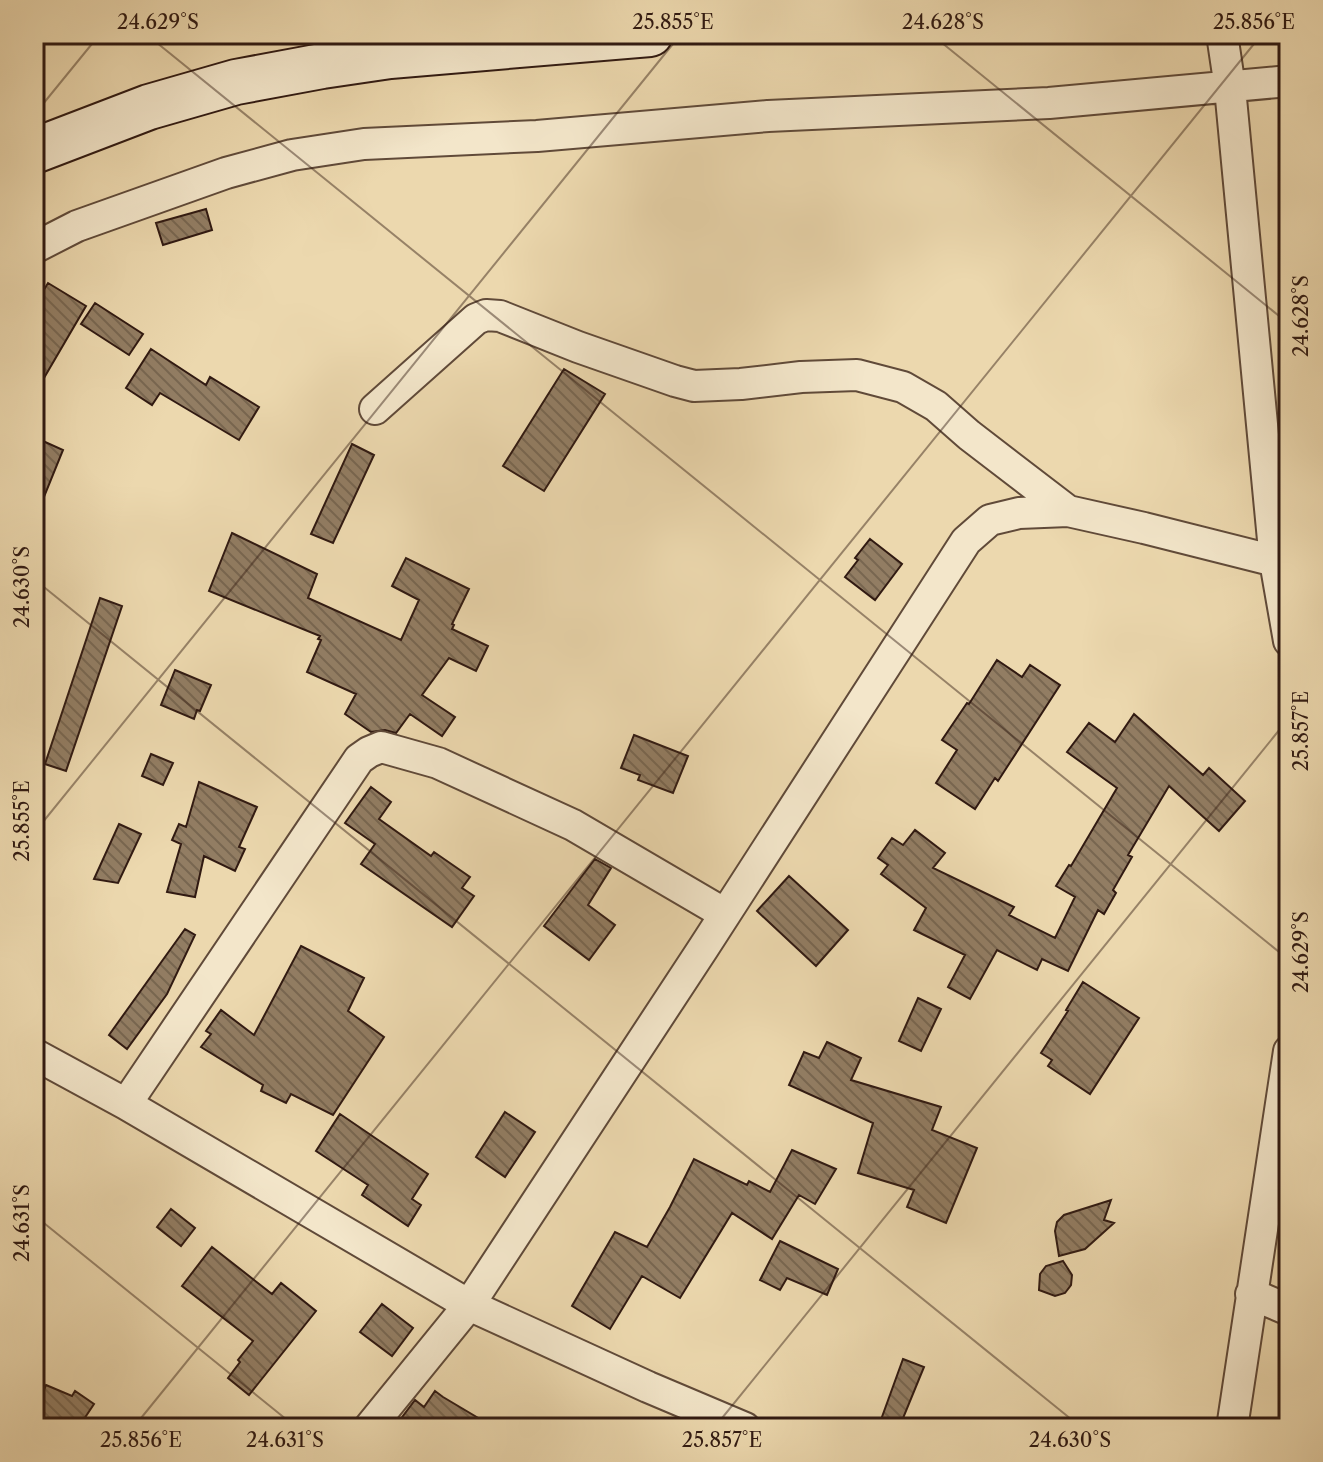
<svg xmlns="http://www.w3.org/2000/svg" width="1323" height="1462" viewBox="0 0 1323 1462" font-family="'Libre Caslon Text',serif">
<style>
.building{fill:url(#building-back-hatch);stroke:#311a12;stroke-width:2}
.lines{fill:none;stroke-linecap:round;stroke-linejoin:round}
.street-casing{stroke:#604a39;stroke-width:34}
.secondary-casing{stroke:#311a12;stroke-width:48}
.street{stroke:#f3e6ca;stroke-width:30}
.secondary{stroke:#f3e6ca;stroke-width:44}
.ticks{fill:none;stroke:#311a12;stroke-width:2;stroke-opacity:0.45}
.neatline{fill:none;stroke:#311a12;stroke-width:3}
.ticks-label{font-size:20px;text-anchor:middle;fill:#311a12}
</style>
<defs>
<pattern id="building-back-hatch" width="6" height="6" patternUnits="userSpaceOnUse" patternTransform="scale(2)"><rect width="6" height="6" fill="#927d63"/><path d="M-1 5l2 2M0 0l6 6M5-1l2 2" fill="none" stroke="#786650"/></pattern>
</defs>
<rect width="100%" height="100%" fill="#ecd8ae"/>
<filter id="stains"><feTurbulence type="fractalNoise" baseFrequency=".0025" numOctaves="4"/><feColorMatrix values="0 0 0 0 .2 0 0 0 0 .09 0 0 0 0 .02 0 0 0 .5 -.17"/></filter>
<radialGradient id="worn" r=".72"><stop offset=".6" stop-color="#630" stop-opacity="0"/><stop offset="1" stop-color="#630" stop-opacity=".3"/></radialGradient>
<path class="building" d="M206,209L212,230L163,245L156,223Z
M48,283L86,306L34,395V306Z
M95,303L143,334L129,355L81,324Z
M151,349L206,385L210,377L259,407L239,440L160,393L152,405L126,388Z
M564,369L605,394L544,491L503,466Z
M34,437L63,450L35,519H34Z
M352,444L374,455L333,543L311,534Z
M232,533L317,574L308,598L401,640L419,600L392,586L406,558L469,589L452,624L454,625L452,629L488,646L476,671L449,658L422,695L455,717L442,736L410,714L396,733L385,730L371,732L345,714L356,694L307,672L321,640L318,639L320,636L209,591Z
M870,539L902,564L875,600L845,577L858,560L855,558Z
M100,598L122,606L66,771L45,764Z
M997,660L1022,677L1030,665L1060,685L998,781L995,778L975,809L936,783L957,750L942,740L967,703L969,704Z
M175,670L211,685L200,711L197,710L194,719L161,705Z
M1134,714L1203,775L1209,768L1245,801L1219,831L1169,786L1128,855L1132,857L1113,890L1116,893L1104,914L1098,910L1068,971L1042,959L1037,970L997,950L970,999L948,987L965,955L914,930L926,908L881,874L888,865L878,858L892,838L903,845L915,830L945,853L933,868L1014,907L1009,915L1055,938L1075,897L1056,886L1069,865L1071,866L1117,788L1067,752L1089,723L1115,742Z
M634,735L688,756L673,793L638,780L640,775L621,768Z
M151,754L173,763L163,785L142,776Z
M199,782L257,807L239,847L245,849L235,871L204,856L195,897L167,892L181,844L172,840L179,824L186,827Z
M371,787L391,802L379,819L431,856L434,852L470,877L462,888L474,896L452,927L361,864L375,844L345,823Z
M119,824L141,834L118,883L94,879Z
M595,859L611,868L588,905L615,925L589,960L544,926Z
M789,876L848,930L816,966L757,911Z
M185,929L195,935L167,994L127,1049L109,1035Z
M301,946L364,978L348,1011L384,1037L333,1115L291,1094L286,1103L261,1091L263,1085L201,1047L211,1034L206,1031L221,1010L254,1035Z
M1083,982L1139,1018L1090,1094L1048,1066L1052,1060L1041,1053L1068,1011L1066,1010Z
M918,998L941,1009L921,1051L899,1041Z
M827,1042L861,1058L851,1080L941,1107L932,1130L977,1148L946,1223L907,1207L914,1190L858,1173L873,1123L789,1085L804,1052L819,1058Z
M505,1112L535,1132L505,1177L476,1157Z
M340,1114L428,1174L412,1199L421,1205L408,1226L362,1195L368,1185L316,1151Z
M792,1150L836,1169L815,1204L799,1195L772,1239L732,1213L680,1298L642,1276L610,1329L572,1306L615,1232L647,1247L670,1207L694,1159L747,1185L749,1181L770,1192Z
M1111,1200L1104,1220L1114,1223L1085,1249L1059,1256L1055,1231L1057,1222L1064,1215Z
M171,1209L195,1228L181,1246L157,1227Z
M780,1241L838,1269L827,1295L787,1278L780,1290L760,1280Z
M212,1247L272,1294L281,1283L316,1311L249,1395L228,1378L240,1362L238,1360L253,1341L182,1286Z
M1063,1261L1072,1275L1071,1285L1065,1293L1055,1296L1039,1290L1040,1274L1046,1266Z
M382,1304L413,1328L392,1356L360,1332Z
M903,1359L924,1367L899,1428H878Z
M46,1385L72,1396L75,1391L94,1404L78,1428H34V1388L43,1392Z
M435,1391L443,1397L495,1428H394L415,1400L424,1407Z"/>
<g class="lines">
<g class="street-casing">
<path id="street" d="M1222,34L1230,88L1275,561L1289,641
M34,248L77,226L226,173L292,155L364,144L537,136L768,116L1049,103L1289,81
M375,409L476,319L486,315L500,316L578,347L675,381L694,386L741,384L801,377L857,375L903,387L936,406L969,435L1068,511
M34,1054L126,1104L469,1305L648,1387L745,1428
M126,1104L359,759L369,752L381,747L438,763L573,825L725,914
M1251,1294L1289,1310
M369,1428L469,1305L704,947L966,541L990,520L1019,513L1068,511L1144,528L1275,561L1289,549
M1232,1428L1289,1051"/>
</g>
<g class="secondary-casing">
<path id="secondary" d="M34,151L149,107L236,82L322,66L390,56L650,34"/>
</g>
<use href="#street" class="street"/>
<use href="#secondary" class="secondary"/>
</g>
<path class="ticks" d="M146,34L1289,960M931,34L1289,324M34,115L100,34M34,579L1082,1428M34,833L681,34M34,1215L297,1428M133,1428L1262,34M714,1428L1289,718"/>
<rect width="1323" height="1462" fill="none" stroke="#ecd8ae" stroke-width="88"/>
<rect x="44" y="44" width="1235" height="1374" class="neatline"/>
<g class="ticks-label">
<text x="158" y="29">24.629°S</text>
<text x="673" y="29">25.855°E</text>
<text x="943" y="29">24.628°S</text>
<text x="1254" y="29">25.856°E</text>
<text transform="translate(1301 316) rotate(-90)" y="7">24.628°S</text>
<text transform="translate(22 587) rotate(-90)" y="7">24.630°S</text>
<text transform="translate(1301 731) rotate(-90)" y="7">25.857°E</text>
<text transform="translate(22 821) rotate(-90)" y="7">25.855°E</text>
<text transform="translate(1301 952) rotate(-90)" y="7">24.629°S</text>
<text transform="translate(22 1223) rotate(-90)" y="7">24.631°S</text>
<text x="141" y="1447">25.856°E</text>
<text x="285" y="1447">24.631°S</text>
<text x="722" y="1447">25.857°E</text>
<text x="1070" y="1447">24.630°S</text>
</g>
<rect width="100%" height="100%" filter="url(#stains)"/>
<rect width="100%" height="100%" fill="url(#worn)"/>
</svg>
